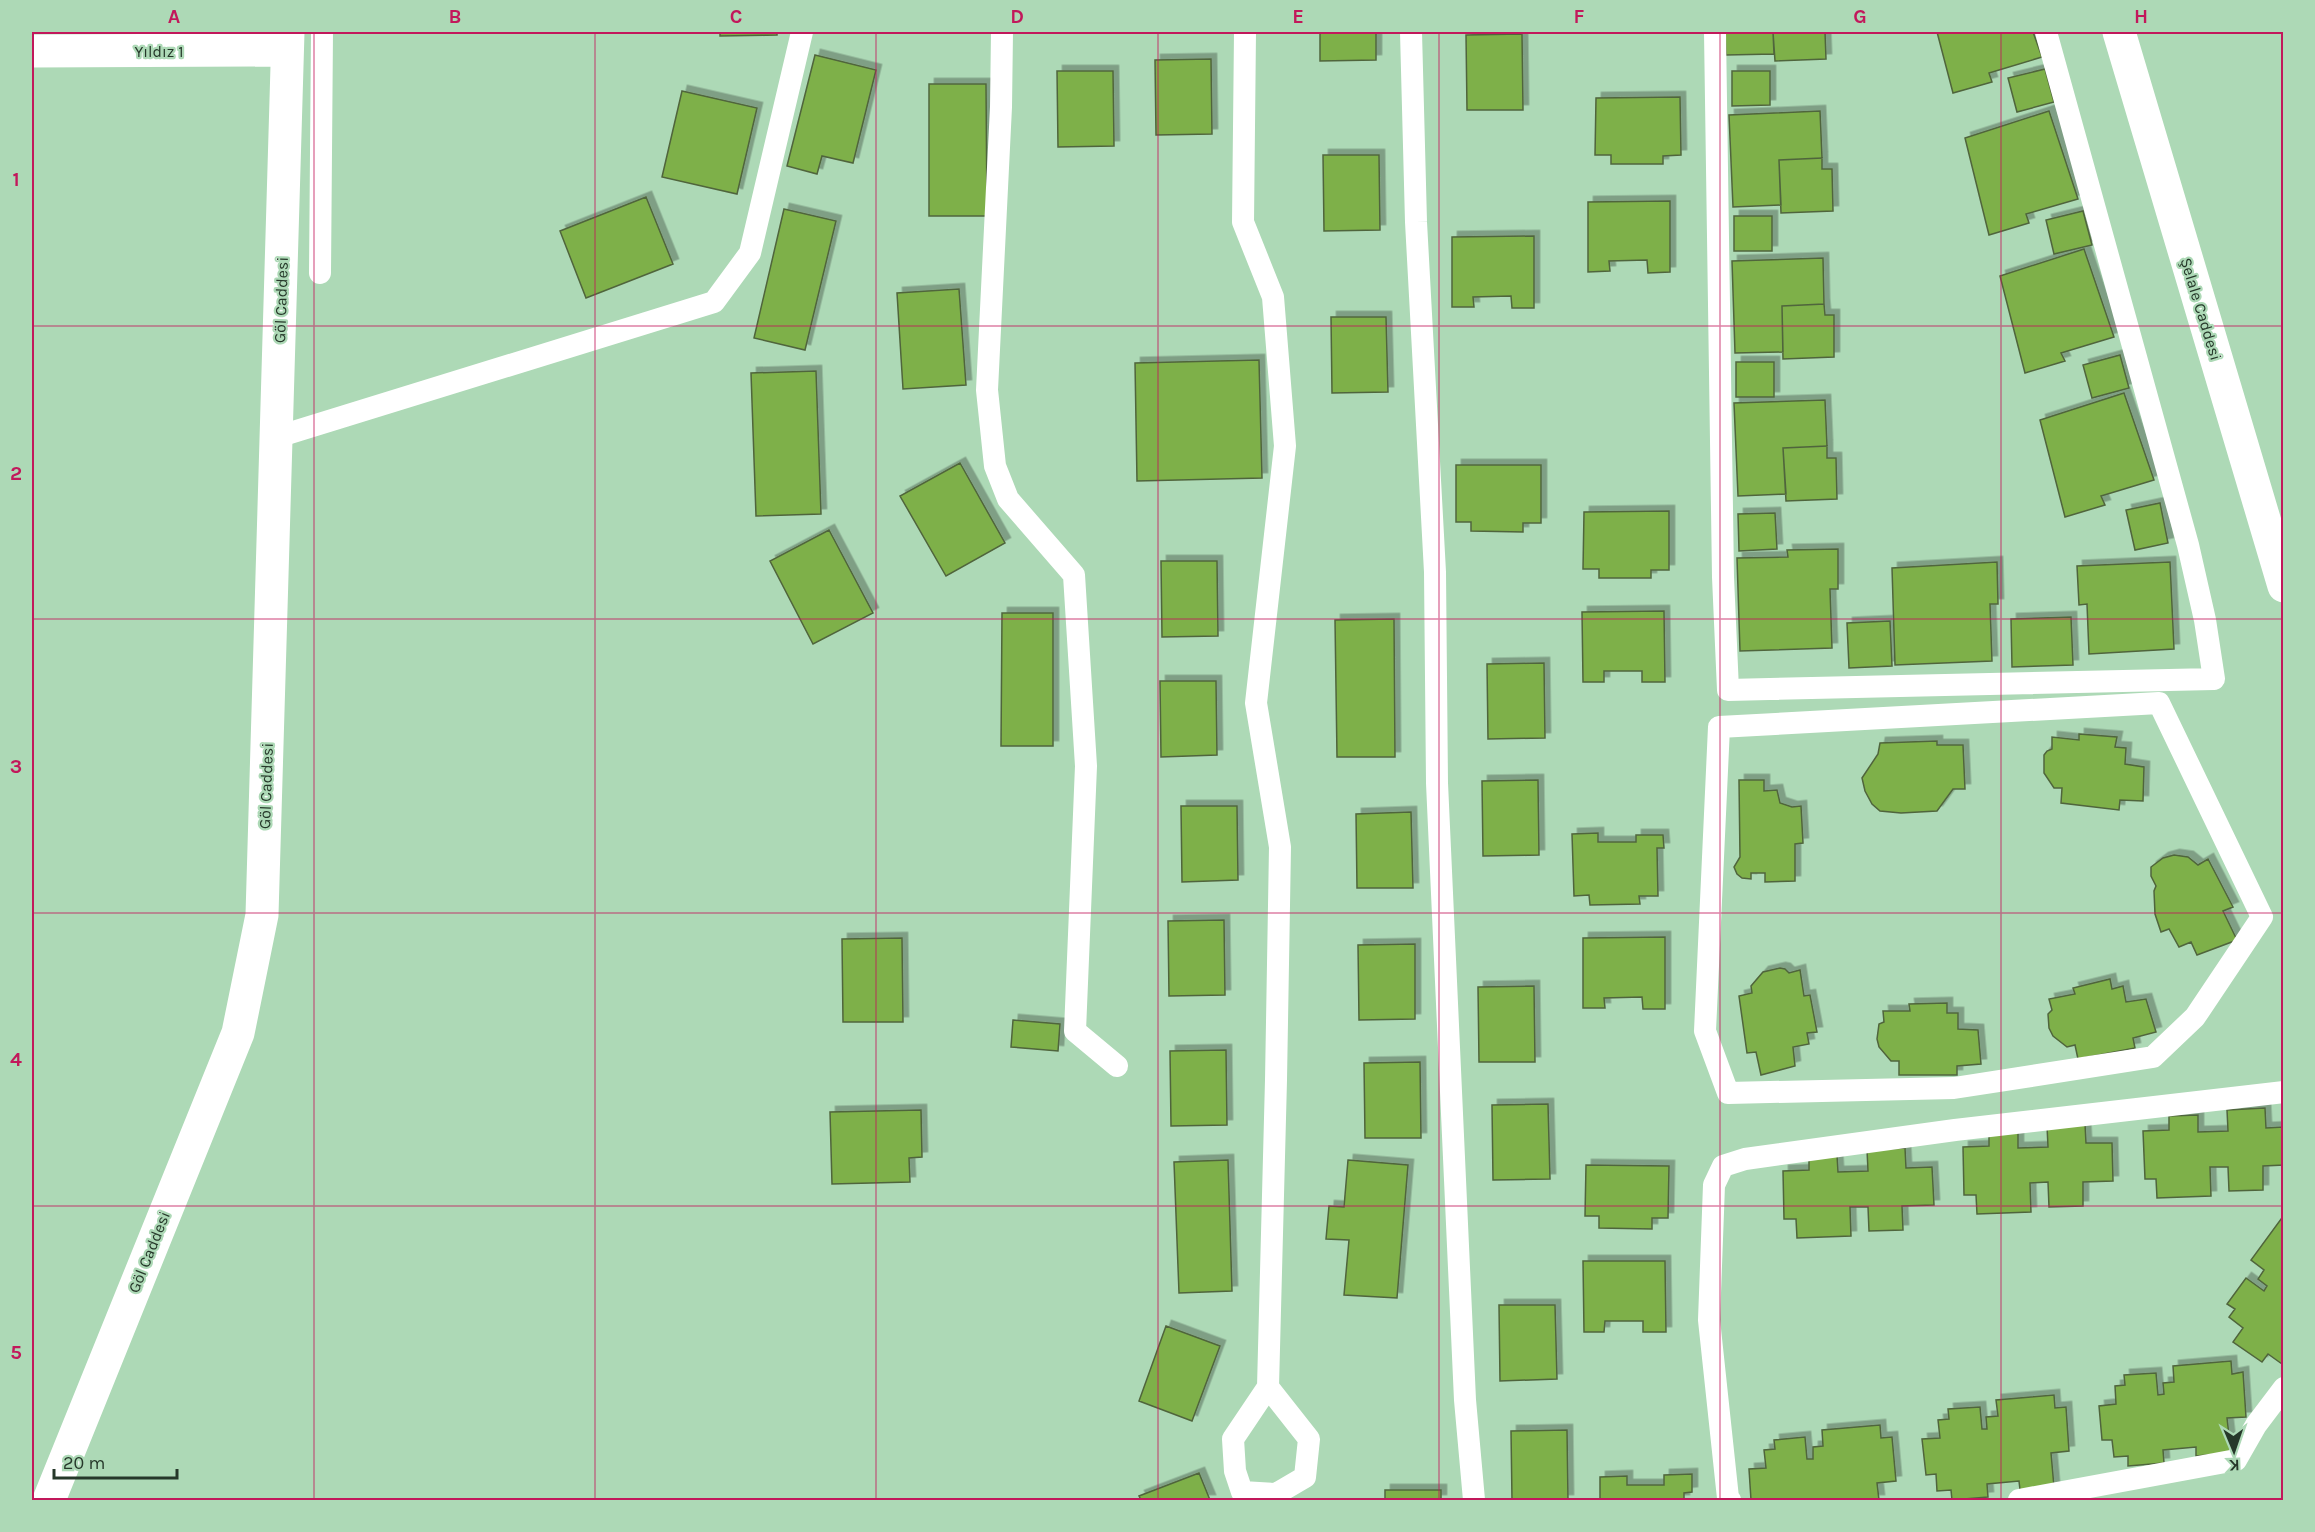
<svg xmlns="http://www.w3.org/2000/svg" width="2315" height="1532" viewBox="0 0 2315 1532" font-family="Karla,sans-serif">
<style>
.building{fill:#7eb048;stroke:#50653c;stroke-width:1.5;filter:url(#shadow)}
.lines{fill:none;stroke-linecap:round;stroke-linejoin:round}
.service{stroke:#fff;stroke-width:22}
.minor{stroke:#fff;stroke-width:33}
.grid{fill:none;stroke:#c2185b;stroke-width:1.5;stroke-opacity:0.55}
.labels{text-anchor:middle;dominant-baseline:central;stroke-width:4.5;stroke-linejoin:round;paint-order:stroke}
.street-label{font-size:16px;fill:#26382a;stroke:#add9b6}
.neatline{fill:none;stroke:#c2185b;stroke-width:2}
.grid-label{font-size:20px;text-anchor:middle;font-weight:bold;fill:#c2185b}
</style>
<defs>
<filter id="shadow"><feDropShadow dx="5.5" dy="-5.5" stdDeviation="0" flood-color="#0004"/></filter>
</defs>
<rect width="100%" height="100%" fill="#add9b6"/>
<path class="building" d="M720,32H777V35L720,36Z
M1320,32H1376V60L1320,61Z
M1725,32H1773L1774,54L1726,55Z
M1773,32H1825L1826,59L1775,61Z
M1937,32H2033L2042,57L1989,73L1992,82L1953,93Z
M1522,34L1523,110H1467L1466,35Z
M815,55L876,70L853,163L822,156L817,174L787,166Z
M1211,59L1212,134L1156,135L1155,60Z
M2045,69L2054,102L2017,112L2008,78Z
M1057,71H1113L1114,146L1058,147Z
M1732,71H1770V105L1732,106Z
M929,84H986L987,216H929Z
M682,91L757,108L737,194L662,177Z
M1680,97L1681,155L1663,156V164H1611V155H1595L1596,98Z
M1820,111L1822,158L1779,160L1781,205L1733,207L1729,115Z
M2049,111L2078,199L2026,214L2029,223L1989,235L1965,138Z
M1323,155H1379L1380,230L1324,231Z
M1822,158V169H1832L1833,211L1781,213L1779,160Z
M646,197L673,264L586,298L560,231Z
M1670,201V272L1648,273L1647,260L1609,261L1610,271L1588,272V202Z
M784,209L836,221L805,350L754,338Z
M2083,211L2092,245L2054,254L2046,220Z
M1734,216H1772V251H1734Z
M1534,236V308H1512L1511,296L1473,297L1474,307H1452V237Z
M2084,249L2114,337L2061,353L2065,361L2025,373L2000,276Z
M1823,258L1824,304L1782,306L1783,352L1735,353L1732,261Z
M959,289L966,385L903,389L897,293Z
M1824,304L1825,315H1834V357L1783,359L1782,306Z
M1331,317H1386L1388,392L1332,393Z
M2120,355L2129,388L2092,398L2083,365Z
M1259,360L1262,478L1137,481L1135,363Z
M1736,362H1774V397H1736Z
M816,371L821,514L756,516L751,373Z
M2124,393L2154,480L2101,496L2105,505L2065,517L2040,420Z
M1825,400L1827,446L1783,448L1786,494L1738,496L1734,403Z
M1827,446V458H1836L1837,499L1786,501L1783,448Z
M960,463L1005,543L946,576L900,496Z
M1456,465H1541V523H1523V532L1471,531V522H1456Z
M2160,503L2168,543L2135,550L2126,510Z
M1669,511V570H1651V578H1599V569H1583L1584,512Z
M1775,513L1777,549L1739,551L1738,514Z
M829,530L873,613L813,644L770,561Z
M1838,549V589H1830L1832,648L1740,651L1737,558L1788,557L1787,550Z
M1161,561H1217L1218,636L1162,637Z
M1997,562L1998,604H1990L1992,661L1895,665L1892,568Z
M2170,562L2174,649L2089,654L2087,604L2079,605L2077,566Z
M1664,611L1665,682H1642V671H1604V682H1583L1582,612Z
M1002,613H1053V746H1001Z
M2071,617L2073,665L2012,667L2011,619Z
M1394,619L1395,757H1337L1335,620Z
M1890,621L1892,666L1849,668L1847,623Z
M1544,663L1545,738L1488,739L1487,664Z
M1160,681H1216L1217,755L1161,757Z
M2079,734L2117,737L2115,747L2126,748L2125,764L2144,767L2143,801L2120,800L2119,810L2061,803L2062,788H2054L2044,773V755L2047,751L2052,749V737L2079,740Z
M1937,741V745H1963L1965,789H1953L1937,811L1901,813L1880,811L1872,804L1865,791L1862,778L1878,754L1880,743Z
M1538,780L1539,855L1483,856L1482,781Z
M1739,780H1764V791L1777,790L1780,803L1792,807L1801,806L1803,843L1795,844V881L1765,882V873H1751V879L1742,878L1737,874L1734,867L1740,857Z
M1181,806H1237L1238,880L1182,882Z
M1411,812L1413,888H1357L1356,814Z
M1598,833V842H1636V835H1663L1664,848H1657L1658,896H1639L1640,904L1590,905L1589,895L1574,896L1572,834Z
M2174,855L2188,857L2198,865L2208,859L2233,907L2223,911L2237,940L2197,955L2191,942L2179,947L2169,929L2161,932L2155,914L2154,891L2156,886L2151,876V867L2163,858Z
M1224,920L1225,995L1169,996L1168,921Z
M1665,937V1009H1643L1642,997L1604,998L1605,1008H1583V938Z
M902,938L903,1022H843L842,939Z
M1415,944V1019L1359,1020L1358,945Z
M1780,968L1785,969L1789,973L1800,970L1804,996L1810,995L1817,1032L1807,1033L1809,1044L1793,1047L1795,1066L1761,1075L1756,1052L1747,1053L1739,996L1752,993L1751,986L1763,972Z
M2110,979L2112,989L2123,986L2126,1002L2146,999L2156,1032L2133,1038L2135,1048L2078,1059L2075,1045L2067,1047L2053,1036L2049,1028L2048,1014L2052,1010L2049,999L2075,994L2073,988Z
M1534,986L1535,1062H1479L1478,987Z
M1947,1003V1013H1958V1029L1978,1030L1981,1064L1957,1066V1075H1899V1061H1891L1879,1047L1877,1039L1879,1024L1884,1022L1883,1011H1910L1909,1004Z
M1013,1020L1060,1024L1058,1051L1011,1047Z
M1226,1050L1227,1125L1171,1126L1170,1051Z
M1420,1062L1421,1138H1365L1364,1063Z
M1548,1104L1550,1179L1493,1180L1492,1105Z
M2265,1108L2266,1128L2284,1127V1165L2263,1166V1190L2229,1191L2228,1167H2210L2211,1196L2157,1198L2156,1179H2145L2143,1131L2169,1130V1116L2198,1115V1132L2228,1131L2227,1110Z
M921,1110L922,1157L909,1158L910,1182L832,1184L830,1112Z
M2085,1124L2086,1143H2112L2113,1181L2083,1182V1206L2049,1207L2048,1182L2030,1183L2031,1212L1977,1214L1976,1195H1964L1963,1147L1989,1146V1132L2018,1131V1148L2048,1147L2047,1126Z
M1905,1148L1906,1168L1932,1167L1934,1205L1902,1206L1903,1230L1869,1231L1868,1207H1850L1851,1236L1797,1238L1796,1219H1784L1783,1171L1809,1170V1156L1837,1155L1838,1172L1868,1171L1867,1150Z
M1228,1160L1232,1291L1179,1293L1174,1162Z
M1348,1160L1408,1165L1397,1298L1344,1295L1349,1240L1326,1239L1329,1206L1344,1207Z
M1586,1165L1669,1166L1668,1218H1652V1229L1599,1228V1216H1585Z
M2284,1215V1363L2282,1364L2268,1354L2262,1362L2233,1342L2243,1328L2229,1317L2235,1309L2227,1304L2246,1278L2264,1291L2267,1286L2258,1279L2264,1270L2251,1260Z
M1583,1261H1665L1666,1332H1643V1321H1605L1604,1332H1584Z
M1499,1305H1555L1557,1379L1500,1381Z
M1166,1326L1220,1346L1192,1421L1139,1401Z
M2231,1361L2232,1374L2243,1372L2246,1417L2227,1418L2231,1453L2196,1456V1447L2163,1450L2164,1463L2128,1466V1456L2114,1457L2112,1440H2102L2099,1406L2116,1404L2115,1386L2125,1385L2124,1375L2156,1373L2158,1395L2164,1394L2163,1383L2174,1382L2173,1366Z
M2054,1395L2055,1408L2066,1407L2069,1451L2051,1453L2054,1487L2020,1490L2019,1481L1987,1484L1988,1497L1952,1500L1951,1490L1937,1491L1936,1474L1926,1475L1922,1439L1940,1438L1938,1420L1949,1419L1948,1409L1980,1407L1982,1429H1987L1986,1417L1998,1416L1996,1400Z
M1880,1425L1881,1438L1892,1437L1896,1481L1877,1483L1879,1500H1751L1749,1469L1766,1468L1764,1450L1775,1449L1774,1440L1805,1437L1807,1459H1813V1447L1823,1446L1822,1430Z
M1567,1430L1568,1500H1512L1511,1431Z
M1199,1473L1210,1500H1141L1139,1496Z
M1692,1474V1492L1684,1493V1500H1600V1477L1627,1476V1485H1664V1475Z
M1385,1490H1441V1500H1385Z"/>
<g class="lines">
<path class="service" d="M1002,32L1001,107L987,390L995,466L1008,499L1074,575L1086,766L1075,1031L1117,1066
M1245,32L1243,222L1273,297L1285,446L1256,703L1280,847L1276,1080L1268,1387L1233,1439L1235,1471L1242,1492L1276,1494L1305,1477L1309,1439L1268,1387
M1411,32L1416,222L1435,572L1437,783L1465,1400L1474,1500
M1715,32L1723,577L1728,690L2214,679L2205,620L2188,545L2046,32
M320,273L322,32
M277,437L714,302L750,253L802,32
M2159,703L2262,917L2195,1017L2153,1057L1954,1088L1728,1093L1705,1031L1719,727Z
M1730,1500L1728,1498L1709,1320L1714,1185L1723,1166L1745,1159L1955,1130L2284,1092
M2019,1500L2236,1460L2256,1425L2284,1388"/>
<path class="minor" d="M2119,32L2284,586
M32,51L287,50
M49,1500L238,1033L262,915L288,32"/>
</g>
<path class="grid" d="M314,32V1500M595,32V1500M876,32V1500M1158,32V1500M1439,32V1500M1720,32V1500M2001,32V1500M32,326H2284M32,619H2284M32,913H2284M32,1206H2284"/>
<g class="labels">
<g class="street-label">
<text x="159" y="51">Yıldız 1</text>
<text transform="translate(281 300) rotate(-88)">Göl Caddesi</text>
<text transform="translate(2201 309) rotate(73)">Şelale Caddesi</text>
<text transform="translate(266 786) rotate(-88)">Göl Caddesi</text>
<text transform="translate(149 1252) rotate(-68)">Göl Caddesi</text>
</g>
</g>
<rect width="2315" height="1532" fill="none" stroke="#add9b6" stroke-width="66"/>
<g transform="translate(2234 1451) rotate(178)" stroke="#add9b6" stroke-width="4.5" paint-order="stroke">
<path d="M0-4.5L10 22L0 15L-10 22Z" fill="#26382a"/>
<text y="-9" font-size="16" font-weight="bold" text-anchor="middle" fill="#26382a">K</text>
</g>
<path d="M54 1469v9h123v-9" fill="none" stroke="#26382a" stroke-width="3"/>
<text x="63" y="1469" font-size="18" fill="#26382a" stroke="#add9b6" stroke-width="4.5" paint-order="stroke">20 m</text>
<rect x="33" y="33" width="2249" height="1466" class="neatline"/>
<g class="grid-label">
<text x="174" y="23">A</text>
<text x="455" y="23">B</text>
<text x="736" y="23">C</text>
<text x="1017" y="23">D</text>
<text x="1298" y="23">E</text>
<text x="1579" y="23">F</text>
<text x="1860" y="23">G</text>
<text x="2141" y="23">H</text>
<text x="16" y="186">1</text>
<text x="16" y="480">2</text>
<text x="16" y="773">3</text>
<text x="16" y="1066">4</text>
<text x="16" y="1359">5</text>
</g>
</svg>
